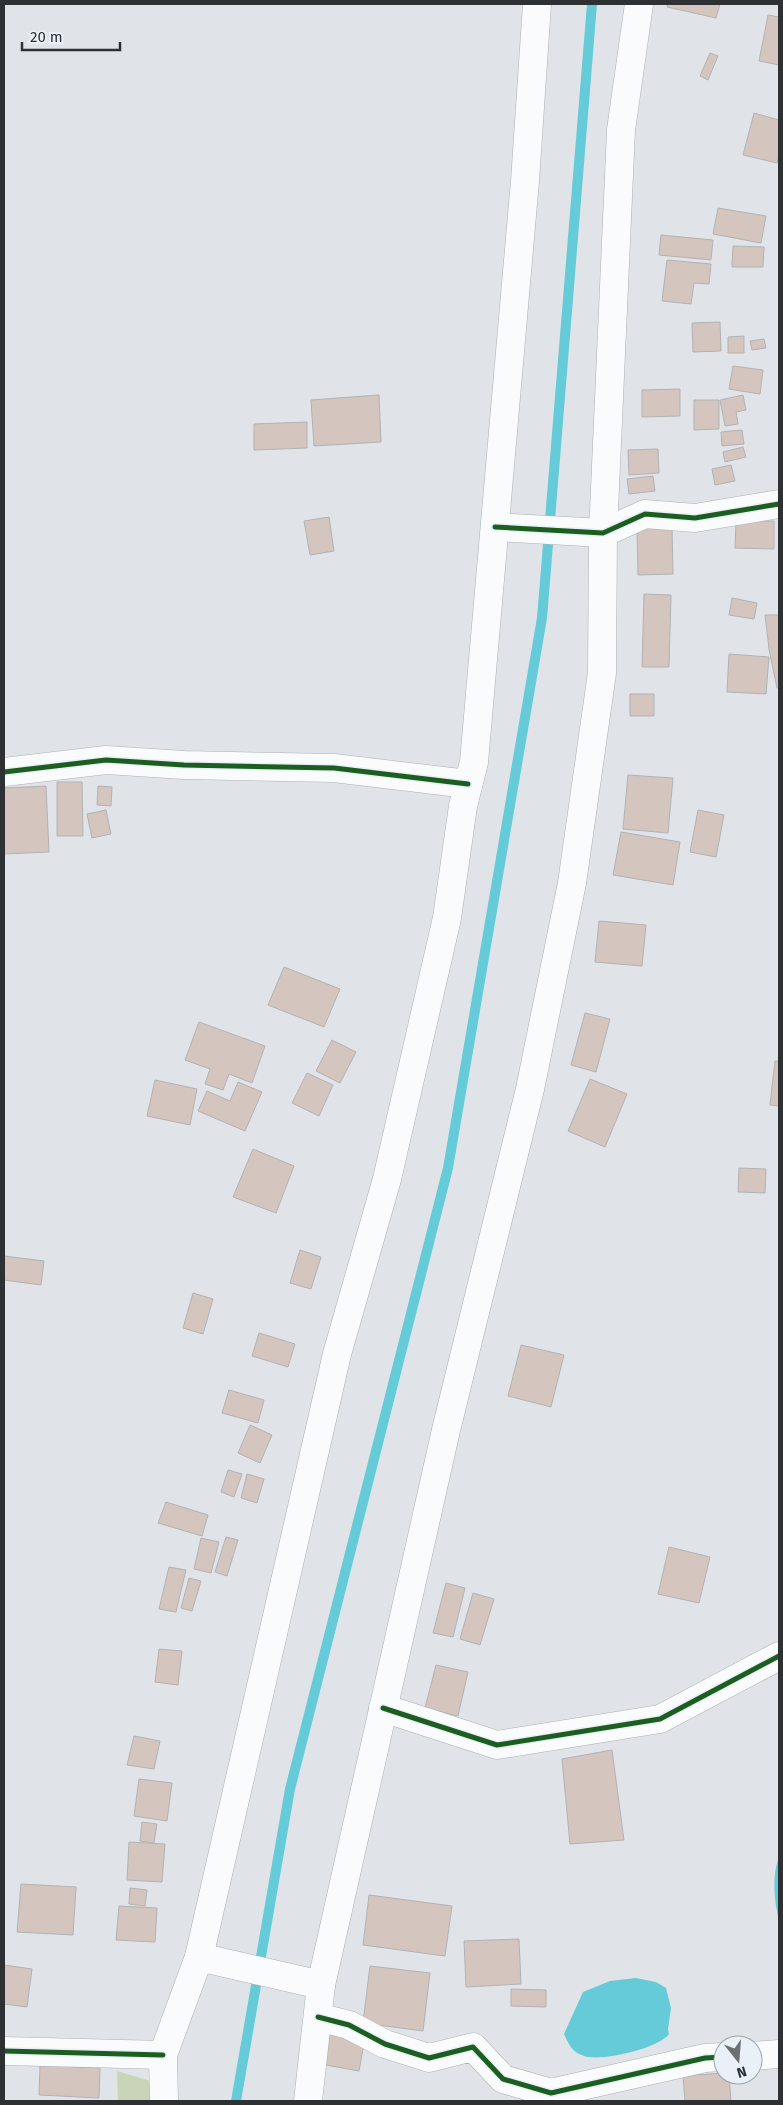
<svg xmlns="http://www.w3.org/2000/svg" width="783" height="2105" viewBox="0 0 783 2105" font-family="'Fira Sans',sans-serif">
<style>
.green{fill:#c9d4b9}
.water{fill:#65cbd8}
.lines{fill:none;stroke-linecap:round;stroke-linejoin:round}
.stream{stroke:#65cbd8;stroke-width:10}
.building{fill:#d4c6be;stroke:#b2b2b4}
.minor-casing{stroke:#acafb2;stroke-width:29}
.secondary-casing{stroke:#acafb2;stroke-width:29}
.minor{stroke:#fafbfc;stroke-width:28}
.secondary{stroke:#fafbfc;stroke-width:28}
.cycleway-casing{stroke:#eaf0f8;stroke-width:8}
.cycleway{stroke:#1b5e20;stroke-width:5}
</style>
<rect width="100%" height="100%" fill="#e0e4e8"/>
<path class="green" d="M117,2071L157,2083V2101H118Z"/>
<path class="water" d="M779,1858V1919C774,1904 772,1872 779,1858Z
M636,1978L656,1982L666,1988L671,2008L668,2029L669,2034C660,2048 601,2062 584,2056C572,2052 569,2045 564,2034L583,1992L610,1981Z"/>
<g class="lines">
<path class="stream" d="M236,2101L290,1789L448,1168L542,618L592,4"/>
</g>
<path class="building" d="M668,4H720L716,18L667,7Z
M768,15L779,17V65L759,61Z
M710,53L718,56L708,80L700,76Z
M754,113L779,120V155L777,163L743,155Z
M718,208L766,216L761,243L713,234Z
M661,235L713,240L711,260L659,255Z
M733,246L764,247L763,267H732Z
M667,260L711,264L709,284L694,283L691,304L662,301Z
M720,322L721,351L693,352L692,323Z
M744,336V353H728V337Z
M764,339L766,348L752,350L750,341Z
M733,366L763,370L760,394L729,389Z
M680,389V416L642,417V390Z
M379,395L381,442L314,446L311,400Z
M743,395L746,410L736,412L738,424L725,426L720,400Z
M694,400H719V429L694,430Z
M307,422V448L254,450V424Z
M742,430L744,444L722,446L721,432Z
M743,447L746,457L725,462L723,452Z
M658,449L659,473L629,475L628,450Z
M731,465L735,481L715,485L712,469Z
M653,476L655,491L629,494L627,479Z
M329,517L334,551L310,555L304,521Z
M736,521H774V549L735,548Z
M672,527L673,574L638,575L637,528Z
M644,594L671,595L669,667H642Z
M732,598L757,603L754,619L729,615Z
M765,615H779V688H777L769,649Z
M729,654L769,657L766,694L727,692Z
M630,694H654V716H630Z
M628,775L673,778L668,833L623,829Z
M57,782H82L83,836H57Z
M46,786L49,852L4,854V788Z
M98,786L112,787L111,806L97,805Z
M106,810L111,834L92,838L87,814Z
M698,810L724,815L716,857L690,852Z
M621,832L680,842L673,885L613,875Z
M599,921L646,925L642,966L595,962Z
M284,967L340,989L324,1027L268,1005Z
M585,1013L610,1019L596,1072L571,1065Z
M199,1022L265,1046L252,1083L229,1074L223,1090L205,1084L210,1069L185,1060Z
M332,1040L356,1052L340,1083L316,1071Z
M775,1061H779V1106L770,1105Z
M307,1073L333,1085L319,1116L292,1103Z
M590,1079L627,1094L605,1147L568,1131Z
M155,1080L197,1089L190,1125L147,1116Z
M238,1082L262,1092L245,1131L198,1111L207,1091L230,1101Z
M253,1149L294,1166L276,1213L233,1197Z
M739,1168L766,1169L765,1193L738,1192Z
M300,1250L321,1257L311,1289L290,1283Z
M4,1256L44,1261L41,1285L4,1280Z
M193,1293L213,1299L203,1334L183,1328Z
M259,1333L295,1344L288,1367L252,1356Z
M521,1345L564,1355L551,1407L508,1396Z
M229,1390L264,1400L258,1423L222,1413Z
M250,1425L272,1435L260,1463L238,1453Z
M228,1470L242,1474L234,1497L221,1492Z
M247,1474L264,1479L257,1503L241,1498Z
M166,1502L208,1515L202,1536L158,1523Z
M226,1537L238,1540L227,1576L215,1572Z
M201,1538L219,1542L211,1573L194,1569Z
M669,1547L710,1557L699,1603L658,1594Z
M169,1567L186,1570L176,1612L159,1609Z
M189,1578L201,1581L192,1611L181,1608Z
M446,1583L465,1588L453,1637L433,1633Z
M473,1593L494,1599L480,1645L460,1639Z
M159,1649L182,1651L178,1685L155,1682Z
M436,1665L468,1672L458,1716L425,1708Z
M134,1736L160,1741L154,1769L127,1765Z
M612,1750L624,1840L570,1844L562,1759Z
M139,1779L172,1783L167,1821L134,1816Z
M142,1822L157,1824L154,1843L140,1841Z
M129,1842L165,1844L162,1882L127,1880Z
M21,1884L76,1887L73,1935L17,1932Z
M130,1888L147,1890L145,1906L129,1904Z
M369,1895L452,1906L445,1956L363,1945Z
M119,1906L157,1908L155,1942L116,1940Z
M519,1939L521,1984L466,1987L464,1941Z
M4,1965L32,1969L27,2007L4,2004Z
M370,1966L430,1973L423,2031L363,2023Z
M511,1989L546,1990V2007L511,2006Z
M325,2031L365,2038L359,2071L320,2064Z
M40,2065L100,2068L99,2098L39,2095Z
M723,2073V2075H729L731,2101H685L683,2076Z"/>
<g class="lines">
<g class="minor-casing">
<path id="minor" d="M495,527L603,533L645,514L695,518L779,504
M4,772L106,760L184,765L334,768L468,784
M383,1708L497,1745L660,1719L779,1656
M199,1957L321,1985
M318,2017L349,2025L385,2044L429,2058L473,2047L503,2079L551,2093L705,2058L723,2057
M4,2051L163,2055
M753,2056L779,2054"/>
</g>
<g class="secondary-casing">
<path id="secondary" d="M164,2101L163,2055L199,1957L337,1354L387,1179L447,918L463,806L474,762L525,181L537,4
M308,2101L321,1985L446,1430L530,1089L572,883L602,673L603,533L621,130L639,4"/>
</g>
<use href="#minor" class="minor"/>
<use href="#secondary" class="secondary"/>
<g class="cycleway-casing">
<path id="cycleway" d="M495,527L603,533L645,514L695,518L779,504
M4,772L106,760L184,765L334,768L468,784
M383,1708L497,1745L660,1719L779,1656
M318,2017L349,2025L385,2044L429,2058L473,2047L503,2079L551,2093L705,2058L723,2057
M4,2051L163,2055"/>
</g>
<use href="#cycleway" class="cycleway"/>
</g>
<rect width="783" height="2105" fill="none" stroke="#2e3134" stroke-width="10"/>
<g transform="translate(738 2060) rotate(163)"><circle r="24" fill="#eaf0f8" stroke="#9fa4aa"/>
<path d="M0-4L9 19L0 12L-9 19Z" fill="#6c7073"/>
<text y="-8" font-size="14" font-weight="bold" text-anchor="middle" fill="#2e3134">N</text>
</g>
<path d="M22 42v8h98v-8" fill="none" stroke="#2e3134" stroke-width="2.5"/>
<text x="30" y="42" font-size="15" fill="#2e3134" stroke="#eaf0f8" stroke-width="4" paint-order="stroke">20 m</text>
</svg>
